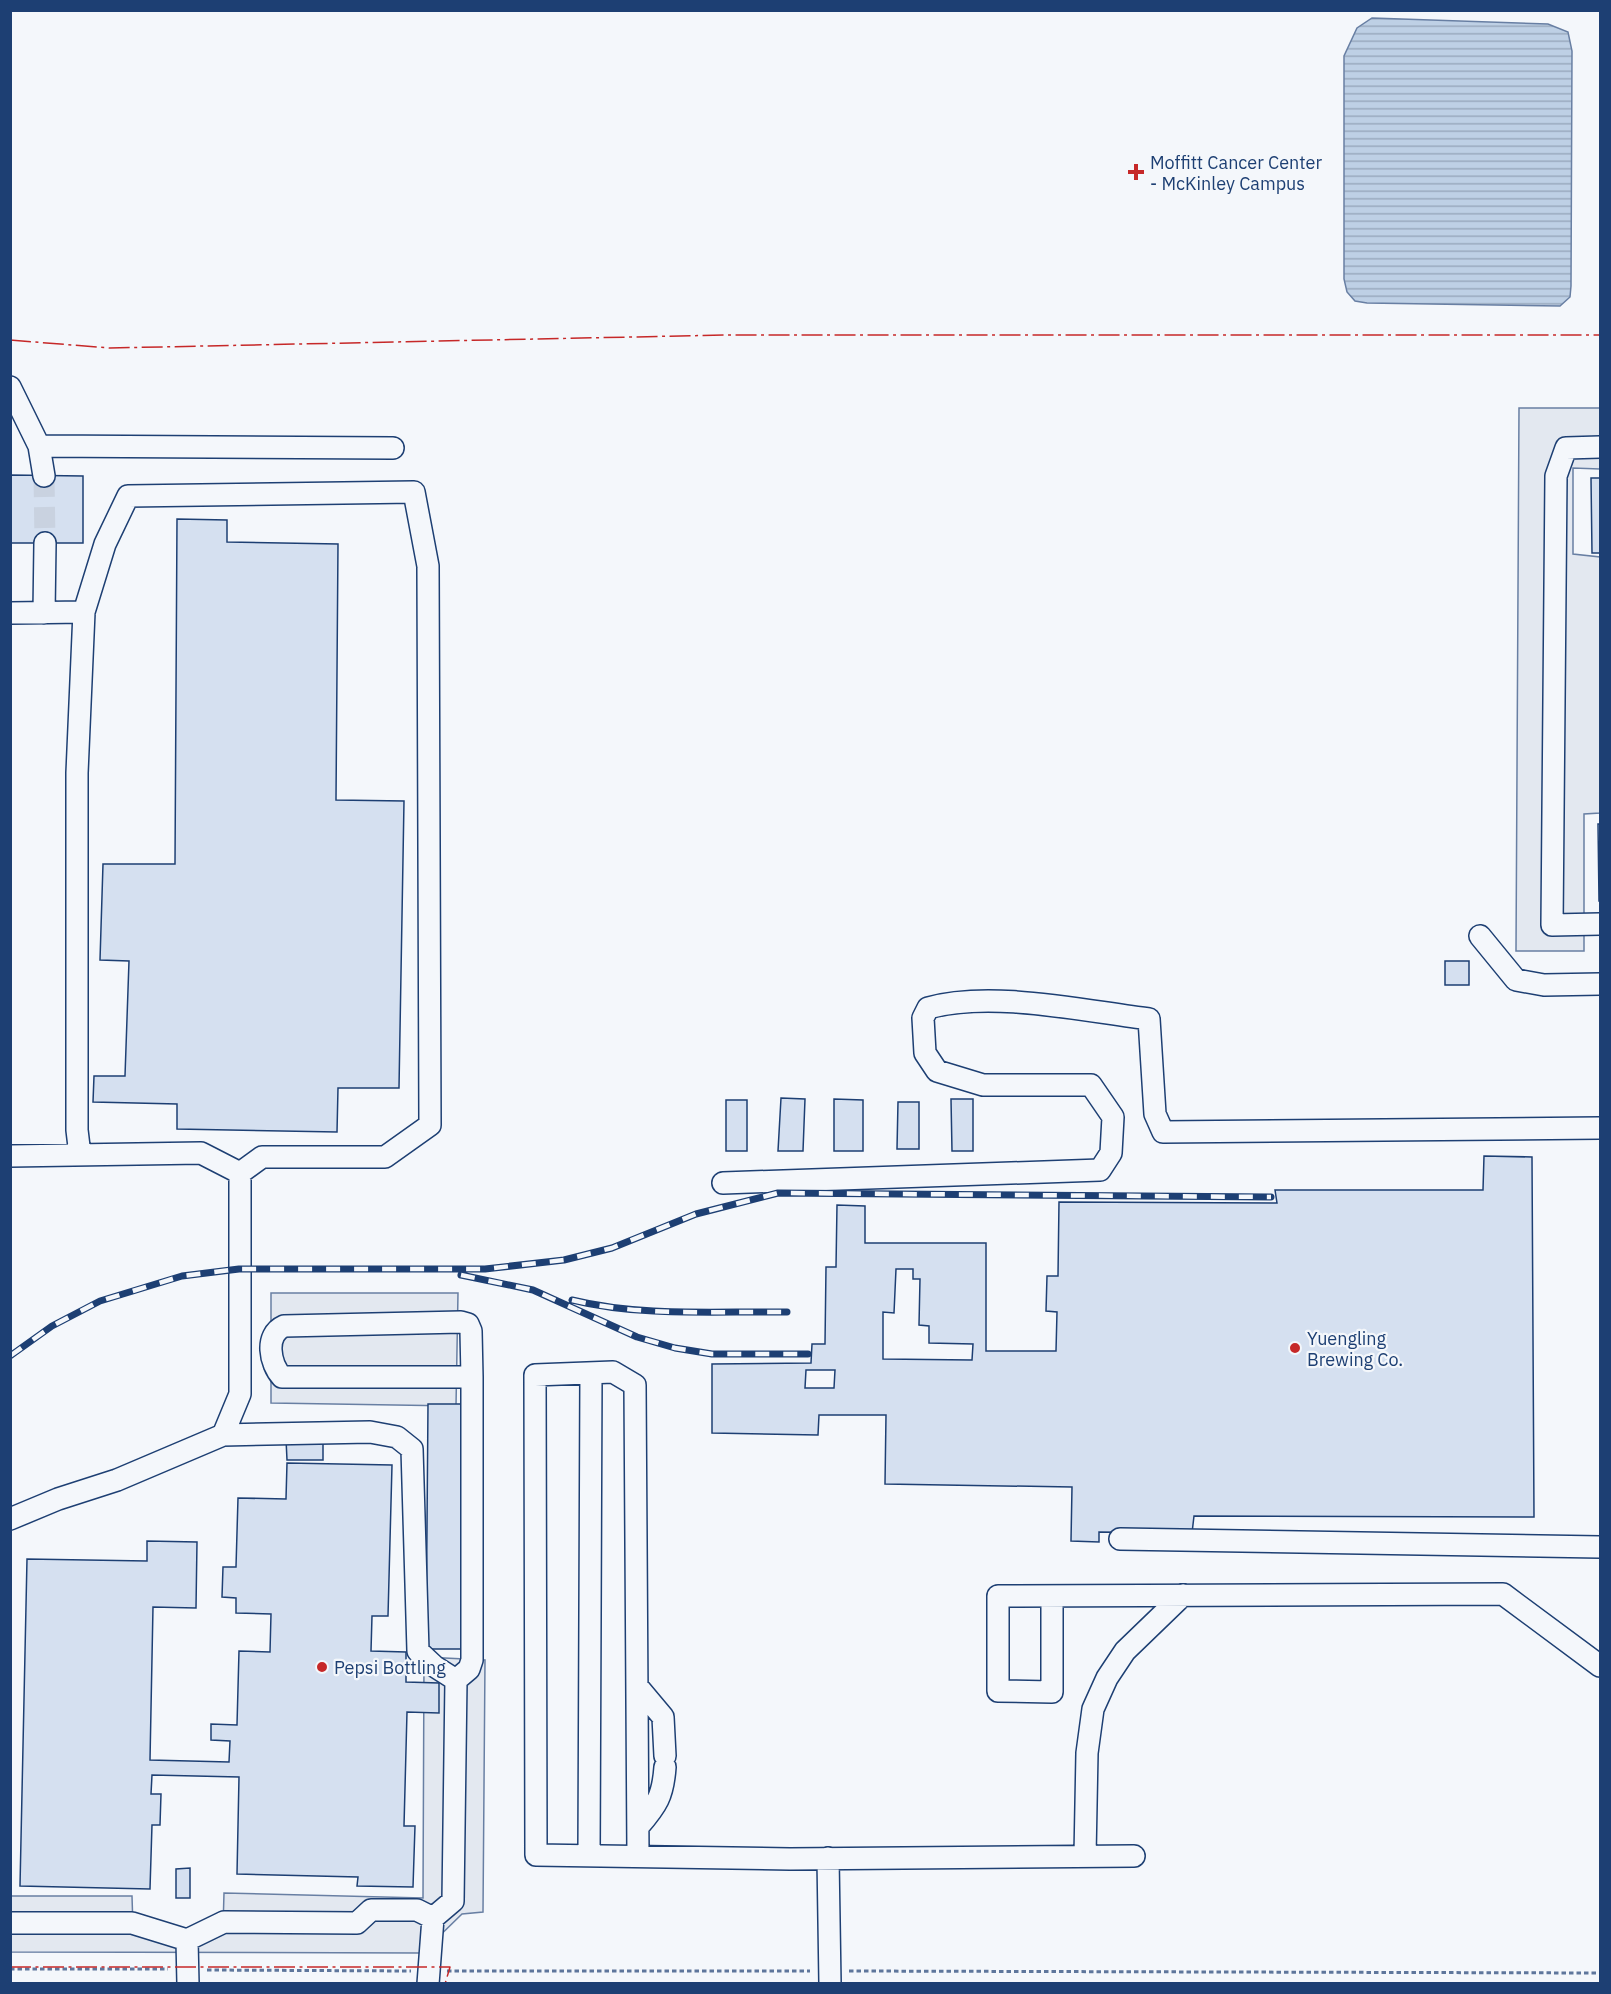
<svg xmlns="http://www.w3.org/2000/svg" width="1611" height="1994" viewBox="0 0 1611 1994" font-family="'IBM Plex Sans',sans-serif">
<style>
.parking{fill:#e3e8f0;stroke:#687fa3;stroke-width:1.5}
.water{fill:url(#water-rules);stroke:#687fa3;stroke-width:1.5}
.building{fill:#d5e0f0;stroke:#1d3f73;stroke-width:1.5;fill-rule:evenodd}
.lines{fill:none;stroke-linecap:round;stroke-linejoin:round}
.minor-tunnel{stroke:#c9d2e0;stroke-width:21;stroke-dasharray:21 10;stroke-linecap:butt}
.minor-casing{stroke:#1d3f73;stroke-width:24}
.path{stroke:#5e769c;stroke-width:3;stroke-dasharray:4.5 3;stroke-linecap:butt}
.minor{stroke:#f4f7fb;stroke-width:21}
.rail-casing{stroke:#1d3f73;stroke-width:7}
.rail{stroke:#f4f7fb;stroke-width:4.5;stroke-dasharray:14;stroke-linecap:butt}
.power{stroke:#c62828;stroke-width:1.5;stroke-dasharray:21 4.5 3 4.5;stroke-linecap:butt}
.poi-dot{fill:#c62828;stroke:#f4f7fb;stroke-width:2}
.labels{text-anchor:middle;dominant-baseline:central;stroke-width:4.5;stroke-linejoin:round;paint-order:stroke}
.poi-label{font-size:18px;fill:#1d3f73;stroke:#f4f7fb;text-anchor:start}
</style>
<defs>
<pattern id="water-rules" width="6" height="5" patternUnits="userSpaceOnUse" patternTransform="scale(1.5)"><rect width="6" height="5" fill="#bed0e5"/><path d="M0 2.5h6" fill="none" stroke="#9aaabe"/></pattern>
</defs>
<rect width="100%" height="100%" fill="#f4f7fb"/>
<path class="parking" d="M1519,408H1600V469L1573,468V554L1600,557V813L1584,814V951H1516Z
M271,1293H458L456,1406L271,1403Z
M424,1657L485,1660L483,1912L462,1914L422,1953L10,1952V1896H132L133,1928H223L224,1893L423,1898Z"/>
<path class="water" d="M1372,18L1548,24L1568,32L1572,51L1571,286L1570,297L1560,306L1367,303L1355,301L1347,292L1344,279V56L1357,28Z"/>
<path class="building" d="M10,475L83,476V543H10Z
M1591,478H1600V553H1592Z
M177,519L227,520V542L338,544L336,800L404,801L399,1088H338L337,1132L177,1129V1104L93,1102L94,1076H125L129,961L100,960L103,864H175Z
M1598,824H1600V901H1599Z
M1445,961H1469V985H1445Z
M781,1098L805,1099L803,1151H778Z
M834,1099L863,1100V1151H834Z
M951,1099H973V1151H952Z
M726,1100H747V1151H726Z
M898,1102H919V1149H897Z
M1484,1156L1532,1157L1534,1517L1194,1516L1192,1533L1099,1532V1542L1071,1541L1072,1487L885,1484L886,1415H819L818,1435L712,1433V1364L811,1363L812,1344H825L826,1267H836L837,1205L865,1206V1243H986V1351H1056L1057,1312L1046,1311L1047,1276H1058L1059,1202L1277,1203L1275,1190H1483ZM896,1269H913V1279H920L919,1325L929,1326V1343L973,1344L972,1360L883,1359V1312L894,1313ZM806,1370H835L834,1388H805Z
M428,1404H463L462,1649H426Z
M286,1439H323V1460H287Z
M287,1463L392,1465L388,1616H372L371,1651L406,1652V1682L439,1683V1713L407,1712L404,1826H415L413,1887L357,1886L358,1877L237,1874L239,1777L152,1775L151,1794H161L160,1825H152L150,1889L20,1886L27,1559L147,1561V1541L197,1542L196,1608L153,1607L150,1760L229,1762L230,1741L211,1740V1724L237,1725L239,1651L270,1652L271,1614L236,1613V1598L222,1597L223,1567H236L238,1498L286,1499Z
M190,1868V1898H176V1869Z"/>
<g class="lines">
<path class="minor-tunnel" d="M44,476L45,543"/>
<g class="minor-casing">
<path id="minor" d="M10,387L39,446L44,476
M39,446L393,448
M1600,447L1566,448L1556,476L1552,925L1600,924
M84,612L105,544L128,496L414,492L428,566L430,1125L385,1157H262L240,1173
M10,613L84,612L77,773V1130L80,1155
M44,613L45,543
M1480,936L1516,980L1544,985L1600,984
M10,1156L201,1153L240,1173V1394L223,1435L117,1480L58,1499L10,1519
M723,1183L1100,1170L1111,1153L1113,1117L1091,1085H983L937,1071L925,1053L923,1018L928,1008C991,990 1084,1011 1149,1019L1155,1114L1163,1132L1600,1128
M223,1435L370,1432L397,1437L412,1449L418,1651L434,1666L456,1680
M1120,1539L1600,1547
M1052,1596V1692L998,1691V1596L1503,1594L1600,1666
M637,1686L663,1717L665,1756
M638,1827C657,1805 663,1796 665,1767
M589,1856L591,1373
M638,1856L635,1385L613,1372L535,1375L536,1855L790,1859L1134,1856
M1085,1856L1087,1753L1093,1709L1107,1678L1125,1651L1183,1595
M828,1858L830,1984
M10,1923H132L187,1940L188,1984
M187,1940L224,1922L357,1923L371,1910H417L433,1918L453,1901L456,1680L469,1669L472,1660V1377L471,1331L468,1324L461,1322L284,1326C264,1335 270,1364 282,1377H472
M428,1984L433,1918"/>
</g>
<path class="path" d="M10,1969H168
M207,1970L411,1971
M447,1971H810
M849,1971L1600,1973"/>
<use href="#minor" class="minor"/>
<g class="rail-casing">
<path id="rail" d="M461,1275L533,1290L637,1337L675,1348L712,1354H808
M572,1300C642,1317 715,1311 787,1312
M10,1356L52,1326L100,1301L182,1276L239,1269H485L564,1260L612,1248L696,1214L778,1193L1271,1197"/>
</g>
<use href="#rail" class="rail"/>
<path class="power" d="M10,340L110,348L726,335H1600
M10,1967H450L445,1984"/>
</g>
<g class="poi-dot">
<path d="M1133 163h6v6h6v6h-6v6h-6v-6h-6v-6h6z"/>
<circle cx="1295" cy="1348" r="6"/>
<circle cx="322" cy="1667" r="6"/>
</g>
<g class="labels">
<g class="poi-label">
<text x="1150" y="162">Moffitt Cancer Center<tspan x="1150" dy="21">- McKinley Campus</tspan></text>
<text x="1307" y="1338">Yuengling<tspan x="1307" dy="21">Brewing Co.</tspan></text>
<text x="334" y="1667">Pepsi Bottling</text>
</g>
</g>
<rect width="1611" height="1994" fill="none" stroke="#1d3f73" stroke-width="24"/>
</svg>
